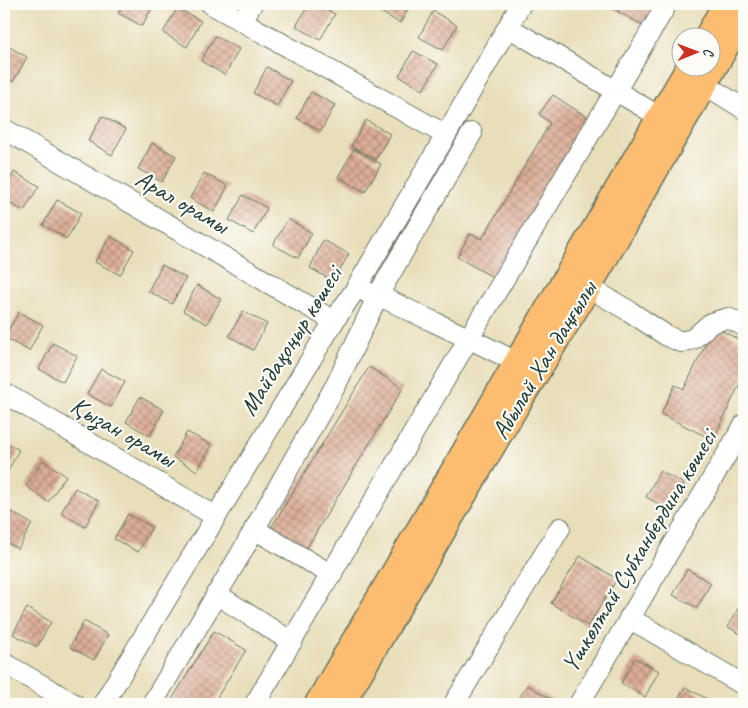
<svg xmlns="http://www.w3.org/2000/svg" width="748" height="708" viewBox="0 0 748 708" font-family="Caveat,sans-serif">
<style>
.building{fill:url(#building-cross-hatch)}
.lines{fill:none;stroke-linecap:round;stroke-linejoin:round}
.minor-casing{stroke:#657563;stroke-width:22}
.major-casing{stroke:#657563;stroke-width:29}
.minor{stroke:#fff;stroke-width:20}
.major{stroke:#fcbd6f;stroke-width:26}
.labels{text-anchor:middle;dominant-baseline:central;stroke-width:4.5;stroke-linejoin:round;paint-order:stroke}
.street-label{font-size:25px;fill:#1f3d34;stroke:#fdfcf7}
</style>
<defs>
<pattern id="building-cross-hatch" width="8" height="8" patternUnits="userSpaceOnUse" patternTransform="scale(1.25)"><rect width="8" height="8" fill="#ddad97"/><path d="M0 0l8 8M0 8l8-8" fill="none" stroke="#b38e7c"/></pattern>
</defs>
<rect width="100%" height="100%" fill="#fdfcf7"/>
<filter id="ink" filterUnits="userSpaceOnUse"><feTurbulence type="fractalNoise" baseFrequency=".02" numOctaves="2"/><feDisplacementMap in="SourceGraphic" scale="10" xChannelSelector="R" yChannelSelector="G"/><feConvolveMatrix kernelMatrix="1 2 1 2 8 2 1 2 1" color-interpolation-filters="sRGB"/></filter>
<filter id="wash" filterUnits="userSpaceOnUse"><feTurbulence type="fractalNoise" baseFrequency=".0096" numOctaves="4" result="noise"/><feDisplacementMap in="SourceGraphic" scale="20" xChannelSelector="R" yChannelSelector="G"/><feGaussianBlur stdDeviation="1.12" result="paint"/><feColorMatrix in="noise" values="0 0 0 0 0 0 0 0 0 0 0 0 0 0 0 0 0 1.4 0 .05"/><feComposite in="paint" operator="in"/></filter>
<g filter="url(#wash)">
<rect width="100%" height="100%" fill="#e8deba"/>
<g id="blocks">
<path class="building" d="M123,4H154L142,26L118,13Z
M309,4H315L335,14L320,40L296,26Z
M380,4H411L400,23L377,10Z
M605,4H658L644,26Z
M177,8L201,21L187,47L163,33Z
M433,11L457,25L443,50L419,37Z
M215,36L239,49L225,75L201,61Z
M4,44L27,57L13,82L4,77Z
M413,51L438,64L423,90L399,76Z
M267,67L291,81L277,106L253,93Z
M311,92L335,105L321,131L297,118Z
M553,95L590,119L496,279L457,257L470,234L482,239L550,123L539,114Z
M102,116L126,129L112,155L88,141Z
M366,120L390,134L376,159L351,146Z
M152,143L176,156L162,182L138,169Z
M354,149L381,164L365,192L338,177Z
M14,172L39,186L24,211L4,200V192Z
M204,173L228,186L214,212L190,198Z
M243,195L267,208L253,234L229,220Z
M57,200L81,213L67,239L43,225Z
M288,219L312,233L298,258L273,245Z
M110,236L134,250L120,275L95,262Z
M323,240L349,254L333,281L310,268Z
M162,265L186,278L172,304L148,291Z
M197,285L221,299L207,324L183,311Z
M243,311L267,324L253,350L229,336Z
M19,312L43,325L29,351L4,337Z
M714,327L744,342V375L713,440L661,414L675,385L684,389Z
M53,343L77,356L63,382L39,369Z
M369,367L403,388L306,549L271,528Z
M101,369L125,382L111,407L87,394Z
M140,397L164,410L150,436L126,422Z
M187,432L212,445L197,471L173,457Z
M4,441L19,450L4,478Z
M43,460L66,476L48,502L26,486Z
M660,471L684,484L670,510L646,497Z
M75,488L99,501L85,527L61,513Z
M8,510L32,524L18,549L4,541V518Z
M128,514L152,527L138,552L114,539Z
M580,556L617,579L588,626L551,603Z
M687,569L711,583L697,608L673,595Z
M742,602L744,603V636L728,627Z
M27,608L51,622L37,647L13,634Z
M84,621L108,635L94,660L70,647Z
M214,631L246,650L213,704H169Z
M635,658L659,671L645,697L621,683Z
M527,685L551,699L548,704H516Z
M685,687L709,700L707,704H675Z"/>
</g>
</g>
<g filter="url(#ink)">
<use href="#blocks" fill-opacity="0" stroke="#657563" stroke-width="1"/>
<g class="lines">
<g class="minor-casing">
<path id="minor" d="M211,4L446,135
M242,21L252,4
M508,27L660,117
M704,84L744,109
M4,129L334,321
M588,287L629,311L667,336L681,342L693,339L711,323L728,318L744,326
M366,292L378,295C424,318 472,339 518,363
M4,393L215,516
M254,529L332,575
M216,594L292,642
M629,618L744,685
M4,663L74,704
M103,704L334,321L355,290L446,135L521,4
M152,704L240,555L337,383L378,295L472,133
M255,704L469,338L667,4
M454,704L560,528
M579,704L744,425"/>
</g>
<g class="major-casing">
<path id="major" d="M707,38L726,4
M318,704L689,68
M341,704L503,427L588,287L744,14"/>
</g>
<use href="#minor" class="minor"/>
<use href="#major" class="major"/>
</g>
</g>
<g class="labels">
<g class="street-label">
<text transform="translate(182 202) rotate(30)">Арал орамы</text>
<text transform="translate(291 341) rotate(-58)">Майдақоңыр көшесі</text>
<text transform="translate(544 360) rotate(-59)">Абылай Хан даңғылы</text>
<text transform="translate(123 432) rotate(30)">Қызан орамы</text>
<text transform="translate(639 551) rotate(-59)">Үшкөлтай Субханбердина көшесі</text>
</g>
</g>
<rect width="748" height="708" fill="none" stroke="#fdfcf7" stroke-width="20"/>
<g transform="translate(696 52) rotate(89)"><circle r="24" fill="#fdfcf7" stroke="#a4b0a9"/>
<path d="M0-4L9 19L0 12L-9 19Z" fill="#c8321e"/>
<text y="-8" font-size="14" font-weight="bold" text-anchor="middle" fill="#1f3d34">С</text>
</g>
</svg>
